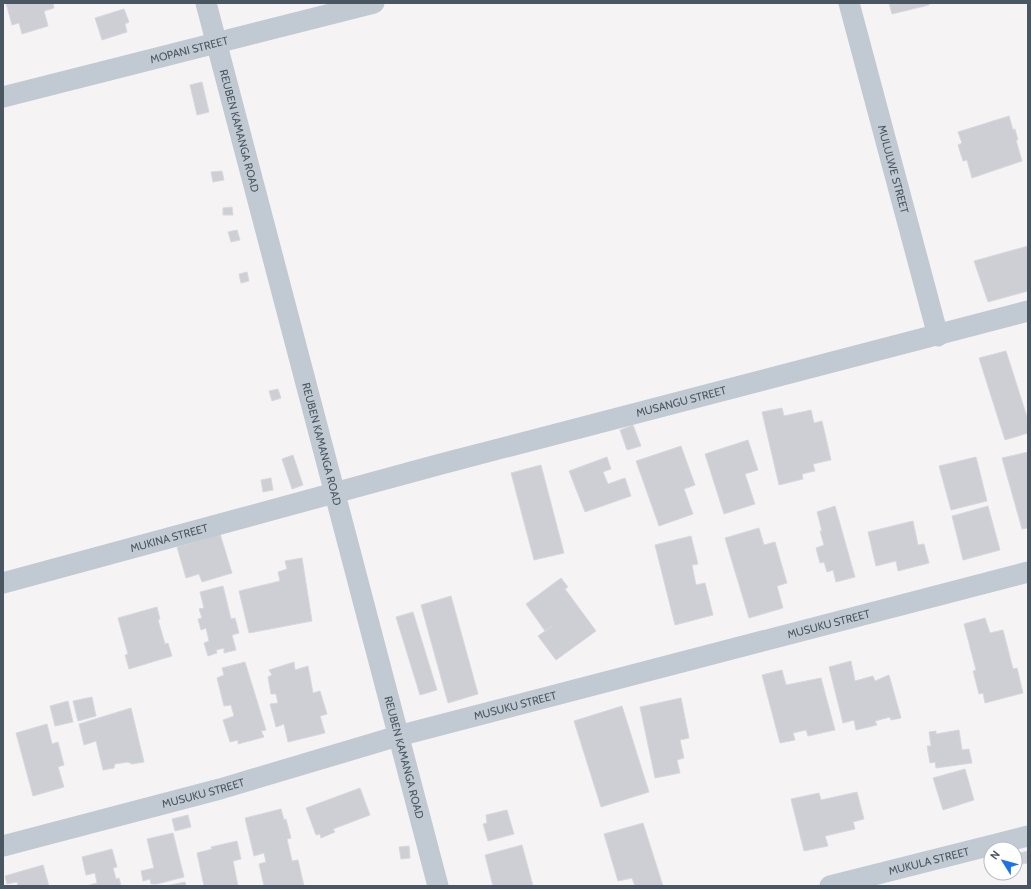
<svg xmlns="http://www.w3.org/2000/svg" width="1031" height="889" viewBox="0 0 1031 889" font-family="Cabin,sans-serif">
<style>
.building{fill:#cdcfd5;stroke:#d7d9de}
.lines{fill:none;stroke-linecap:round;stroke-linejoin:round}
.minor{stroke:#c1cad2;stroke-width:21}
.labels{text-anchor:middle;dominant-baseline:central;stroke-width:3;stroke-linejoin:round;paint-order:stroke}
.street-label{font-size:11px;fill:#4a5661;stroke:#fff}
</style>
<rect width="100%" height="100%" fill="#f5f3f3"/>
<path class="building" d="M6,3H53L54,8L44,11L48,26L22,34L19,23L12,25Z
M889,3H929V5L892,14Z
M124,9L129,22L125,24L127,32L102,40L95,18Z
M202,82L209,112L197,115L190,85Z
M1009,116L1013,130L1015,129L1018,140H1016L1022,161L972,178L967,160L963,161L958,145L962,143L958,132Z
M222,171L224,180L213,182L211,172Z
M232,207L233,215H223V208Z
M237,230L240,240L231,242L228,232Z
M1028,246V291L988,302L974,261Z
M247,272L249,281L241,283L239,274Z
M1006,351L1028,420V433L1005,440L979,358Z
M278,389L281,398L272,401L269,391Z
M782,408L784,416L811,410L814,423L822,421L831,460L813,464L815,471L802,474L803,479L779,485L762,412Z
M633,425L641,446L627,450L620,430Z
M748,440L758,470L745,474L755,504L724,514L705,454Z
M681,446L695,485L684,489L693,514L659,526L636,461Z
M1028,452V528L1022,529L1002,458Z
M293,455L303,485L292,489L282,459Z
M607,457L611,469L603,472L608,484L625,478L631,496L585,512L569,471Z
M976,457L987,501L951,510L939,466Z
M541,465L564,553L534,560L511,473Z
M271,478L273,490L263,492L261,480Z
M835,506L855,577L836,582L833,570L827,572L824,562L820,563L816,548L824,545L820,531H822L817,512Z
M988,506L1000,550L963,560L952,516Z
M913,521L918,545L924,544L929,563L898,571L896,561L876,566L868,532Z
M759,528L764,545L775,542L787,583L777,586L783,608L749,618L725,538Z
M220,534L232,573L202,582L199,574L186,578L177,547Z
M691,536L698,564L692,565L696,585L705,583L713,615L675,625L655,545Z
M302,558L312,621L249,633L239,591L280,581L278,572L287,569L285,561Z
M561,578L568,587L565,589L596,631L556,660L538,636L552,626L545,631L526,604Z
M223,586L231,619L235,618L239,633L232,635L236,650L224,653V648L216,650L217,653L208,656L204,643L209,641L206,628L201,630L198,619L202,618L199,609L204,608L200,592Z
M451,596L478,694L448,703L421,605Z
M157,607L160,619L158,620L165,644L168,643L172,656L129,669L125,655L128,654L118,618Z
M413,612L437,690L420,695L396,617Z
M985,618L990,633L1003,630L1013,669L1017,668L1023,693L985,703L983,693L979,694L973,671L976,670L964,624Z
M851,661L855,681L873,676L875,681L889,675L901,718L891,720L890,717L875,721L877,725L856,730L854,720L843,723L829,667Z
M245,662L266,730L261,731L264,737L238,744V740L230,742L223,720L234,716L231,705L224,706L217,678L224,675L222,668Z
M294,662L295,670L308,666L313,693L320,691L327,714L320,716L325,733L288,742L284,724L276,727L270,704L278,703L276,694H271L268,677L272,675L269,670Z
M782,670L786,685L821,678L835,730L808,736L806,730L793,733L795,740L780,743L762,675Z
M92,697L96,716L78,721L73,701Z
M681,698L689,738L680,740L684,758L677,760L680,773L655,778L640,707Z
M68,701L73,722L55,726L50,706Z
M622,706L649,792L601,807L574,721Z
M131,708L144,762L132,764L128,762L115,764L114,768L103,770L96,741L84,745L79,724Z
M47,724L52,744L58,742L64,765L58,767L64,787L33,796L16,733Z
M959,730L962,750L969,749L972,763L936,768L935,762L930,763L927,746H931L929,732L936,731V734Z
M965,769L974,800L943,810L933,778Z
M360,788L370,815L333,829L335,832L321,838L320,834L316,835L306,808Z
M857,792L864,819L853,822L855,829L825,836L828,846L804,851L791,799L819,793L821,800Z
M281,809L284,820L286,819L291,838L287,839L292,861L298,860L304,886H264L259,864L266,862L264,853L254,856L245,818Z
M507,810L514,834L488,841L483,824L487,823L486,815Z
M188,815L191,827L175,831L172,819Z
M643,823L663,886H635L632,878L618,881L604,834Z
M173,833L184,877L157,884H151L150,879L143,881L141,871L154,868L147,839Z
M237,841L241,859L233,861L238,886H204L197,853L212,849L211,847Z
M522,845L533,886H493L485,855Z
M409,846L410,858L401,859L399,847Z
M112,849L117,867L113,868L116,879L119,878L121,886H86L97,883L95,873L86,875L82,857Z
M1028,851V863L1022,864L1019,853Z
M43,865L49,886H18L17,882L7,884L5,876Z
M185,882L186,886H166Z"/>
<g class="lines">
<g class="minor">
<path id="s1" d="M206,3L438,886"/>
<path id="s2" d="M849,3L938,336"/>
<path id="s3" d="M3,97L374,3"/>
<path id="s4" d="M3,583L441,464L1028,311"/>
<path id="s5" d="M3,846L220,789L398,736L1028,572"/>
<path id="s6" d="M830,886L1028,836"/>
</g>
</g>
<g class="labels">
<g class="street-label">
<text stroke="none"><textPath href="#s3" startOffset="192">MOPANI STREET</textPath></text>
<text stroke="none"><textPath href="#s1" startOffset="132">REUBEN KAMANGA ROAD</textPath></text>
<text stroke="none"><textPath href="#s2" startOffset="172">MULULWE STREET</textPath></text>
<text stroke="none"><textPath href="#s4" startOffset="702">MUSANGU STREET</textPath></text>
<text stroke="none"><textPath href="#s1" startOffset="456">REUBEN KAMANGA ROAD</textPath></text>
<text stroke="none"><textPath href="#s4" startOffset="172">MUKINA STREET</textPath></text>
<text stroke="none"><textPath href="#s5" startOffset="855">MUSUKU STREET</textPath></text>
<text stroke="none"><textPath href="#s5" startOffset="531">MUSUKU STREET</textPath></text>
<text stroke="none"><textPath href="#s1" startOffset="780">REUBEN KAMANGA ROAD</textPath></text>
<text stroke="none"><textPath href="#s5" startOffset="207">MUSUKU STREET</textPath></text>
<text stroke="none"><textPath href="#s6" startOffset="102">MUKULA STREET</textPath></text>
</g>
</g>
<rect width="1031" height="889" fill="none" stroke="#4a5661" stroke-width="8"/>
<g transform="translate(1003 861) rotate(307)"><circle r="19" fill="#ffffff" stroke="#b7bbc0"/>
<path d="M0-3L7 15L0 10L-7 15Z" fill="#1a73e8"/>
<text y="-6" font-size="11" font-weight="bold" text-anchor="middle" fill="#4a5661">N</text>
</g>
</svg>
